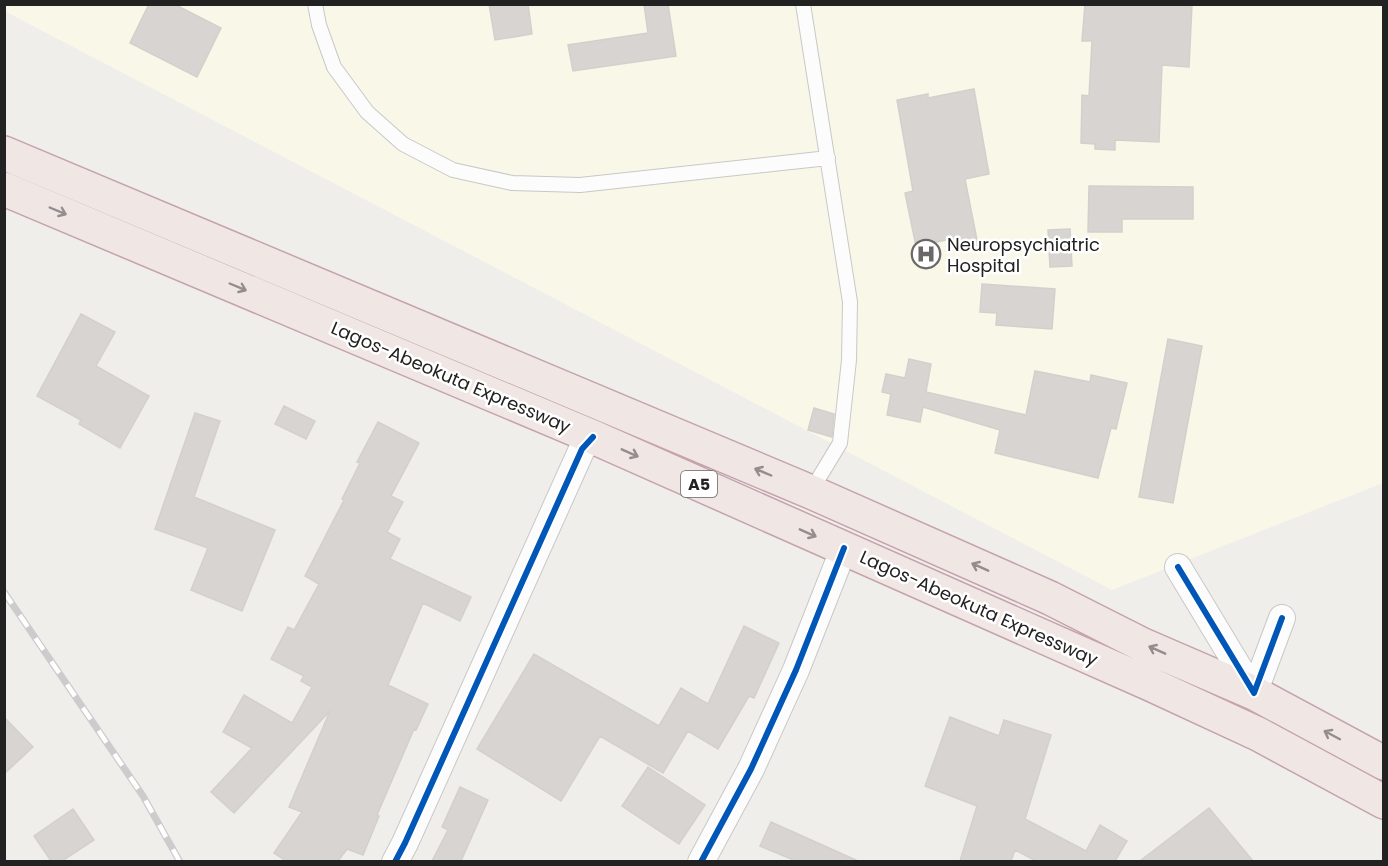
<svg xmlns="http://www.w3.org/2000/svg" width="1388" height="866" viewBox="0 0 1388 866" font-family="Poppins,sans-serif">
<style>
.education{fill:#f8f7e8}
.building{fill:#d7d4d2;stroke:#d3d0cc;stroke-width:1.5}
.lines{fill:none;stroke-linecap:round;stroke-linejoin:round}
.service-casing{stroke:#c9c8c7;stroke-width:16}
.minor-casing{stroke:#c9c8c7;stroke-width:28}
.trunk-casing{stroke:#c5a2ac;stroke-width:36}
.service{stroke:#fdfcfc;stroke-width:14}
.minor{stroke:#fdfcfc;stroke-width:26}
.trunk{stroke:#f0e6e4;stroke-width:33}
.rail-casing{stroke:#ccc;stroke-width:7}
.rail{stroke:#fff;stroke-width:4.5;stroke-dasharray:14;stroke-linecap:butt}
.cycleway-casing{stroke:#fff;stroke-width:10}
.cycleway{stroke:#0057b8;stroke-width:6}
.oneway{stroke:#938e8d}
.labels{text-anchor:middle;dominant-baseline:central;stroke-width:5;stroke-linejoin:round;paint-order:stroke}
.shield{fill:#fff;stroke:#646464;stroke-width:1.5}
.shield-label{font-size:16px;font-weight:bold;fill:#222}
.poi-label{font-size:18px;fill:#222;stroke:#fff;text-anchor:start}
.street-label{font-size:18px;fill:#222;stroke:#fff}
</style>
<rect width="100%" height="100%" fill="#f0eeeb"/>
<path class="education" d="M5,4L1383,5V483L1112,590L31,25L5,11Z"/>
<path class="building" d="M149,4H174L221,28L197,77L130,43Z
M489,4H528L532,34L495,40Z
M644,4H668L676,56L573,71L568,45L648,33Z
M1085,4H1192L1189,67L1162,65L1159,142L1115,140V150L1095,149V144L1081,143L1082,95L1089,96L1092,41H1082Z
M974,89L989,174L965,179L978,245L953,250L951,239L916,246L905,193L913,191L897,100L928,94V98Z
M1089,186L1193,187V219H1122V232H1088Z
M1070,229L1072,266L1050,267L1048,230Z
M982,284L1055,289L1052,329L996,325L997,313L980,312Z
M81,314L115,332L96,366L149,396L120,448L79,424L81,420L37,396Z
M1168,339L1202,346L1173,503L1139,497Z
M909,359L931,364L926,392L1026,415L1035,371L1090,382L1091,375L1127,383L1116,429L1111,428L1098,478L995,453L1000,430L923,407L920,422L887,415L891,394L882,392L886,374L905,378Z
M284,406L315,421L306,439L275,424Z
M814,408L834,414L832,437L808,430Z
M195,413L220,421L194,497L275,530L242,611L191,590L208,548L155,529Z
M378,422L419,443L391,496L403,502L387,532L400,539L390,559L471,597L460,621L423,603L388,685L428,704L416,730L414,729L377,815L379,816L363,855L347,849L338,861H286L274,853L302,812L289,807L330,711L234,813L211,792L252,748L223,732L244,695L292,723L312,687L301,681L304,676L271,659L288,627L294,630L319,584L305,576L344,500L342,499L360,463L357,462Z
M744,626L779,643L754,698L749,696L718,749L688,731L663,773L600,736L561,801L477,749L534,654L659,726L681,688L708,704Z
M4,717L33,747L4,774Z
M950,717L999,736L1004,720L1051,735L1025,819L1086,851L1100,825L1127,841L1115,861H1036L1015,850L1011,861H960L977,806L925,786Z
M648,767L705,805L679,844L622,806Z
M460,787L488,800L461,861H432L448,830L442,827Z
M1209,808L1253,861H1140Z
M73,809L94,840L62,861H51L34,836Z
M771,822L858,861H796L760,846Z"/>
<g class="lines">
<g class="service-casing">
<path id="service" d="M315,4L319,25L334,67L367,112L403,144L453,170L512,183L580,185L828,158
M803,4L850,302L849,360L840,443L811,491"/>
</g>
<g class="minor-casing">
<path id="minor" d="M1178,567L1254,693L1282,618
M395,862L405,843L582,449L593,437
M701,862L751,769L796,670L844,548"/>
</g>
<g class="trunk-casing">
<path id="trunk" d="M4,153L811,492L1050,598L1143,645L1254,693L1384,763
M4,189L593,437L1150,684L1258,734L1384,802"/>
</g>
<use href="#service" class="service"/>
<use href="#minor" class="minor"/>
<use href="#trunk" class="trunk"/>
<g class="rail-casing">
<path id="rail" d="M4,592L143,796L180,862"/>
</g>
<use href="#rail" class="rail"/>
<g class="cycleway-casing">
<path id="cycleway" d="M1178,567L1254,693L1282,618
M395,862L405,843L582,449L593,437
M701,862L751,769L796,670L844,548"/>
</g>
<use href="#cycleway" class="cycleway"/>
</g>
<defs><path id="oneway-shaft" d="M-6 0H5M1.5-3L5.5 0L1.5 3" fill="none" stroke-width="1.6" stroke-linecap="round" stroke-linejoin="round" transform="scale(1.5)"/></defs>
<g class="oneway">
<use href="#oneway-shaft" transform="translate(58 211) rotate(23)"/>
<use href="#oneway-shaft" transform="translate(238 287) rotate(23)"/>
<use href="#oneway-shaft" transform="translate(630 453) rotate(24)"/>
<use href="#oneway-shaft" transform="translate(763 472) rotate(-157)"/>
<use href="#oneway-shaft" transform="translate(808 533) rotate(24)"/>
<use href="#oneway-shaft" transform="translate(980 567) rotate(-156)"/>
<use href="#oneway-shaft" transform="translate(1157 650) rotate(-156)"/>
<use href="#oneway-shaft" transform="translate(1332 735) rotate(-152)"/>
</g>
<defs>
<g id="hospital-ring" transform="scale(1.5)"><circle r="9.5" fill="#fff" stroke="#6a6968" stroke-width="1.5"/><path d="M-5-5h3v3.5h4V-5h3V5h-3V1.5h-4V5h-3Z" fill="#6a6968"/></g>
</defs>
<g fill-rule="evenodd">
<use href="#hospital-ring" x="926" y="254"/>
</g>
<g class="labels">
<rect class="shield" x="681" y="471" width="36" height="26" rx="4.5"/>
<g class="shield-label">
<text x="699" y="484">A5</text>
</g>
<g class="poi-label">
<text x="947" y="244">Neuropsychiatric<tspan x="947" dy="21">Hospital</tspan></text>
</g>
<g class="street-label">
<text transform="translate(451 377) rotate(23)">Lagos-Abeokuta Expressway</text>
<text transform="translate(979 608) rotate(24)">Lagos-Abeokuta Expressway</text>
</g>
</g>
<rect width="1388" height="866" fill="none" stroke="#222222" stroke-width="12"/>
</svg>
